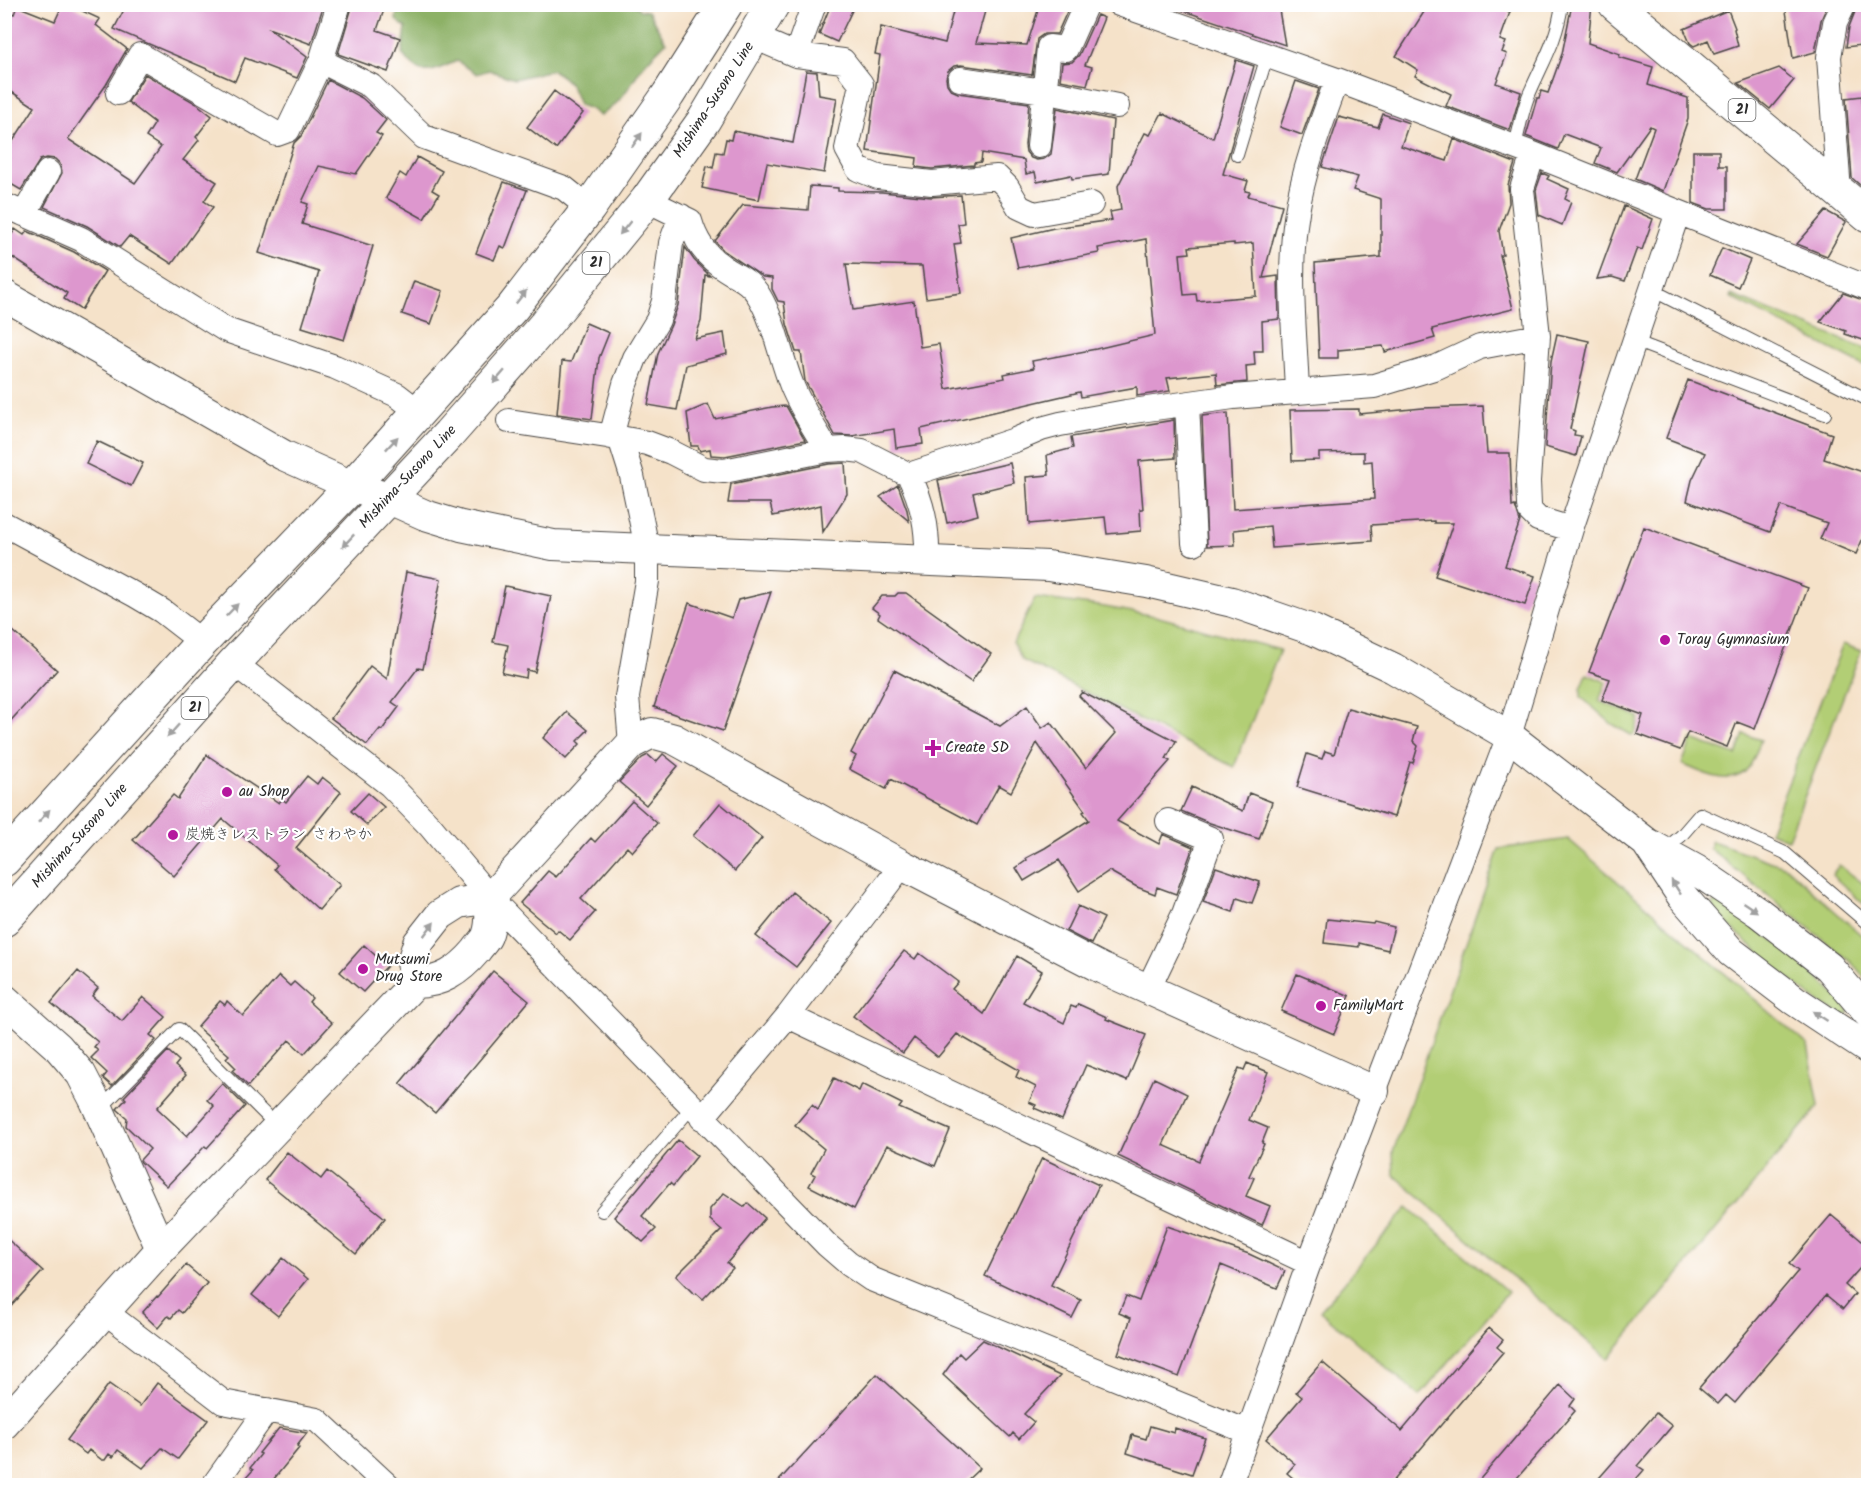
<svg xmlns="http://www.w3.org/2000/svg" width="1873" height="1490" viewBox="0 0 1873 1490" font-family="Kalam,'Klee One',sans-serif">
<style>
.green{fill:#b2ce75;stroke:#6e7c50;stroke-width:1.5}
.forest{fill:#8db166;stroke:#5c6e48;stroke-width:1.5}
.building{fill:#dd97ce;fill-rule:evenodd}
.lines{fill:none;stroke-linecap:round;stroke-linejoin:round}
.service-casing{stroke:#494643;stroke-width:14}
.minor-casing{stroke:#494643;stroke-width:26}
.tertiary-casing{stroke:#494643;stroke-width:32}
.primary-casing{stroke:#494643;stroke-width:35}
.service{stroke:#fff;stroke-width:12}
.minor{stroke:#fff;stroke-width:24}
.tertiary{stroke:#fff;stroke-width:30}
.primary{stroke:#fff;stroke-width:33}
.oneway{fill:#a0a0a0}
.poi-dot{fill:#b5179e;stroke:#fff;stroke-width:2}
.labels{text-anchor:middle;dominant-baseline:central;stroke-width:4.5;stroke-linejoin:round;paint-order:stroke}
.shield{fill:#fff;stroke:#6b6b6b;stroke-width:1.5}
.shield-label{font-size:14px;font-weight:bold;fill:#2b2b2b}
.street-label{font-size:15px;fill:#2b2b2b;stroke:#fff}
.poi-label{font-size:15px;fill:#2b2b2b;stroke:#fff;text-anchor:start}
</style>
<rect width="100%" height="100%" fill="#fff"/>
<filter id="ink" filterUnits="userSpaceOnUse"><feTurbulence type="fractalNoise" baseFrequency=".0167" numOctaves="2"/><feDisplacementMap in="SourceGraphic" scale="12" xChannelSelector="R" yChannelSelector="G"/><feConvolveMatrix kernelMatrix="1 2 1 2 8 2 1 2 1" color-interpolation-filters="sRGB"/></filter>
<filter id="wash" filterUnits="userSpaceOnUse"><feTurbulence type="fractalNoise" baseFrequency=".008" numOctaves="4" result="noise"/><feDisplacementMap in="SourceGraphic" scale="24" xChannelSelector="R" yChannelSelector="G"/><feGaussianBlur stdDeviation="1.35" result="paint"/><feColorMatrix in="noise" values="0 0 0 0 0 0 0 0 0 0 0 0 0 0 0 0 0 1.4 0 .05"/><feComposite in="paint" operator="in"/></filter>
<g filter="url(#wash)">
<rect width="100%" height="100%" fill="#f5e2c9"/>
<path class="green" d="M1731,295L1868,350V368L1730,297Z
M1035,598L1099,606L1155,616L1280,650L1234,767L1022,660L1013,643Z
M1843,644L1861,651L1788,839L1769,832Z
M1587,674L1606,682L1599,701L1639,717L1635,734L1631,735L1612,724L1581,697V689Z
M1744,734L1761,740C1757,749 1754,760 1749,767C1733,790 1701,772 1682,764L1692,739L1736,755Z
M1568,839L1808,1045L1819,1106L1608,1359L1394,1175L1393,1152L1499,849Z
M1712,841L1786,867L1868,941V981L1850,961L1709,848Z
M1839,865L1868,887V908L1832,875Z
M1716,900L1790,952L1843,1002L1849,1011L1847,1016C1817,1011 1742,936 1715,913L1712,905Z
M1408,1207L1508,1292L1420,1396L1320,1311Z"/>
<path class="forest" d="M398,5H635L640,10L648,11L666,42C657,51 647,60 640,70C627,90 621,103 600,116L591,109L579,105C572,86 570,80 552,70L514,79L489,70L477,74L457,61C428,73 423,79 402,54L406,28L396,20Z"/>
<g id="blocks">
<path class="building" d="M63,4H67L100,19L96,25L127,49L106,85L68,139L135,183L161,147L146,137L155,123L128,102L145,74L197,104L212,116L196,137L199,140L183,160L217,182L204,201L213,207L172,264L129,236L120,247L87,226L44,207L62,173L60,164L55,159L47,158L40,160L21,190L4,180V155L35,107L4,87V22L8,12L14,14L17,6L55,21Z
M127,4H324L311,44L268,28L307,57L297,78L245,58L235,81L114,29Z
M353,4H386L377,30L400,38L388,72L338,54Z
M831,4H855L837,42L819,34Z
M955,4H987L976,43L1027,45L1040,4H1062L1069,7L1057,34H1044L1037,39L1032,75L961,65L954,66L948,71L946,78L947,84L951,90L958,93L1029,103L1025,145L1026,152L1031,158L1037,160L1044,159L1051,154L1057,108L1113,120L1109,174L1072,179L1071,175L1037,182L1035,172L1026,174L1024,160L982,153L981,162L974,163V165L932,169L916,167L917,158L867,151L880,55L875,54L881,27L945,43Z
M1172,4H1278L1285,45L1172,7Z
M1429,4H1492L1510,12L1500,40L1506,42L1502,52L1507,54L1496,83L1521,92L1510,130L1446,106L1451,94L1415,76L1418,70L1396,56Z
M1572,4H1592L1588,43L1620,54L1619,57L1653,67L1648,85L1688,98V119L1663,191L1635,179L1654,128L1650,126L1617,172L1595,163L1601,148L1564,134L1558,149L1526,136L1537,98H1539L1541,91L1548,93L1562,54Z
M1785,4H1828L1821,20L1815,52L1793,58Z
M1858,4H1869V44L1846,47L1849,27Z
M1728,10L1735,28L1734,29L1738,46L1714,54L1708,40L1694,46L1690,43L1684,29Z
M1097,15L1104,18L1085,65L1092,67L1087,85L1060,80L1062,63L1072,62L1079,55Z
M1236,60L1254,66L1223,174L1248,181L1245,191L1250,192L1248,196L1282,205L1263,278L1278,276L1279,319L1262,321L1263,351H1254L1255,365L1246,366L1247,382L1217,385L1216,373L1167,378L1170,391L1137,396V387L1081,397L1080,392L921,429L923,444L896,448L894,429L852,436L835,435L805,381L801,352H796L787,324L784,302L778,301L772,289V278L763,277L723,250L715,241L743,205L808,210L810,186L838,188V191L882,192L931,197L961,195L964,223L958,224L961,243L954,244L961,293L926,298L922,266L846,264L853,310L914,301L920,347L939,344L946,389L1005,378L1004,374L1034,368L1032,361L1096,349L1155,335L1146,239L1098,248L1099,253L1018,268L1011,238L1054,228L1112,220L1110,212L1121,210L1118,186L1145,133L1150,135L1162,113L1213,138ZM1234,243V245L1253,243L1256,296L1197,301L1196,294L1184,295L1180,254L1190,253L1189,247Z
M1779,68L1794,80L1770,109L1738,83Z
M806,71L817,72L819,95L837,98L824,173L767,163L759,200L702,188L707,166L713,168L716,152L723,153L726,139L731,140L733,131L793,143Z
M328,80L362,98L386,120L376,133L382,136L356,174L319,166L302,202L308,204L302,224L373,246L344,340L302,327L319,272L259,253L294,143L301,136Z
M1296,81L1319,89L1302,135L1280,127Z
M554,91L583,113L556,149L527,127Z
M1862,96L1863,109H1869V184L1860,185L1852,178L1846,98Z
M1383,114L1409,123L1401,146L1447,161L1454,139L1515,163L1508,185L1509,203L1499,231L1503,255H1500L1513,309L1432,329L1435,338L1385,352L1383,346L1338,350V358H1319L1315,263L1381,257V199L1353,190L1358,177L1322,167L1339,117L1378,127Z
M1693,151H1719V166H1727V209H1709L1693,203Z
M417,157L442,171L432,190L439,194L424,219L386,198L400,173L406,177Z
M1542,173L1549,176L1547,179L1569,189L1565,199L1571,202L1562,225L1539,215L1536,190Z
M504,182L527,190L505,248L500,246L494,260L476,253Z
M1624,206L1653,219L1642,250L1637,248L1625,281L1612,277L1597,279Z
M1826,211L1846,222L1827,256L1797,244Z
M4,229L12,234L15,229L24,235L27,231L74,252L105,271L81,310L64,299L67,293L4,252Z
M685,247L694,260L710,276L705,275L701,321L695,339L724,333L727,354L686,365L677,410L648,405L658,353L671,325L678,305Z
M1722,248L1750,260L1738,287L1710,275Z
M414,281L443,291L431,324L402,314Z
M1843,293L1869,302V342L1845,334L1846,331L1820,322Z
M586,323L609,333L599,358L592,419L557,414L562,361L571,362Z
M1557,334L1589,341L1570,429L1575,431L1574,435L1581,436L1576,456L1545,447L1551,361Z
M1688,380L1832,434L1824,459L1869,474V538L1864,536L1856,554L1820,539L1827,523L1781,506L1770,532L1687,501L1692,480L1705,453L1666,438Z
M708,404L715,419L772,407L786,406L805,440L725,456L711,455L710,449L700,451L698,446H691L687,413Z
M1483,406L1487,453H1510L1512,507L1515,506L1520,521L1505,566L1535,576L1525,605L1435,576L1453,523H1434V521L1371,525L1372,541L1272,548L1270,526L1234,530L1235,545L1207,546L1202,416L1228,413L1233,509L1374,499L1372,461L1364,462V452L1319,453V460L1292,461L1290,410L1359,409V414L1423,408Z
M1174,420L1175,458L1139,461L1143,509H1140L1141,531L1107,534L1105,517L1029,524L1026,477L1049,475L1047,455L1073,448L1071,437Z
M97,441L143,463L131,486L86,464Z
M845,463L847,494L823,532L821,505L773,516L770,503H728L731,484L829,464Z
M1010,463L1014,483L973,493L978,515L947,523L938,480Z
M898,485L907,510L909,521L880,497Z
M1644,527L1808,588L1755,729L1737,722L1727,747L1688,732L1680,750L1637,734L1643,715L1602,700L1610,679L1589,672Z
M406,572L441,579L423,669L418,668L392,702L399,707L382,730L380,729L367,745L331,718L370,666L387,679Z
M505,586L551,596L535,672L527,670L526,678L502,673L508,645L493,642Z
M771,592L723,731L654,707L689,603L732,618L738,600Z
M898,593H906L991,654L971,682L878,618L880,614L872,608L882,596H895Z
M4,623L57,670L4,728Z
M894,670L1000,726L1027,706L1042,728L1051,722L1086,768L1116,733L1079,696L1082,692L1176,741L1166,759L1170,761L1117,821L1159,844L1163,834L1193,847L1176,894L1157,887L1155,894L1137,887L1109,871L1079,891L1059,860L1024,881L1016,868L1027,860L1026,858L1045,848L1089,820L1083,812L1085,811L1037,743L1011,792L999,785L977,825L891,779L886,789L849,769L856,756L851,753Z
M1348,708L1417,727L1413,741L1418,746L1413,763L1410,762L1394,817L1297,787L1307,754L1322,759L1325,751L1334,754Z
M567,712L588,730L577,741L580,744L566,759L543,738Z
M663,754L678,766L646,805L619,782L642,758L648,755L656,762Z
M207,755L279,803L282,799L286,802L307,776L317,784L322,777L341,792L296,848L340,885L319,910L274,869L277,865L223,819L174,876L133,840L173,795L178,799Z
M1192,787L1243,811L1249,793L1272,802L1259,839L1210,823L1181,811Z
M368,793L384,807L367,825L351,811Z
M632,801L657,823L632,852L627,847L581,899L595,912L570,940L558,930L556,933L520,903L548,871L556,877L591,838L595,842Z
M720,803L762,838L735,871L693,836Z
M1216,867L1260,882L1252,903L1237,898L1233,912L1203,902Z
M792,892L831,923L796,967L756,936Z
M1078,906L1104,918L1091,944L1066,931Z
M1327,919L1373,924L1374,922L1394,927L1388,950L1359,943V947L1324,943Z
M364,945L387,966L363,992L340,972Z
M904,951L915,959L919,953L958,982L952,989L984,1014L1017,956L1042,971L1023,1002L1064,1023L1071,1006L1076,1008L1078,1004L1107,1017L1106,1019L1146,1035L1127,1081L1086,1065L1062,1120L1034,1108L1036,1105L1029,1102L1036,1087L1016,1077L1019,1070L957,1034L938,1057L914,1038L903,1053L853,1016Z
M78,971L98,988L92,996L122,1021L143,997L166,1017L150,1035L156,1040L112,1086L103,1078L107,1073L91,1058L98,1051L94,1047L98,1042L51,1003Z
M493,971L529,1001L435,1113L400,1083Z
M1297,974L1350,996L1334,1034L1281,1011Z
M279,976L290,986L294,982L312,998L309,1002L332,1023L304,1054L289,1040L248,1086L233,1071L236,1068L226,1058L229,1055L197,1027L220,1001L225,1005L227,1001L243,1016Z
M168,1051L179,1061L175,1066L186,1075L157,1108L187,1136L214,1106L207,1100L222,1083L245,1106L207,1148L205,1146L167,1186L141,1162L140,1160L150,1149L126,1126L127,1118L117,1109L126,1099L124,1097Z
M1247,1063L1268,1072L1249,1120L1268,1128L1262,1143L1264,1144L1249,1176L1254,1178L1246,1196L1270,1206L1262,1225L1118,1156L1154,1078L1187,1094L1163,1145L1199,1161L1239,1068L1244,1070Z
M834,1078L859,1091L862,1084L902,1104L899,1108L950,1130L935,1166L887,1145L854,1209L809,1186L815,1175L811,1173L824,1149L795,1125L812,1105L818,1110Z
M678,1140L697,1156L673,1186L670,1183L642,1216L656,1229L643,1242L614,1217Z
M287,1152L321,1179L327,1171L385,1218L356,1254L265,1180Z
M1042,1158L1099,1185L1051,1285L1081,1300L1072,1318L985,1276Z
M724,1193L745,1207L748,1203L765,1218L727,1263L733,1268L703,1299L696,1293L694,1294L676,1276L722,1230L710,1220V1209Z
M1831,1215L1869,1247V1258L1845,1285L1855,1294L1843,1309L1826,1295L1735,1403L1726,1395L1718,1404L1699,1388L1798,1271L1789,1264Z
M1167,1226L1249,1254L1285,1271L1277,1288L1221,1265L1179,1377L1118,1354L1131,1318L1119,1313L1126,1296L1139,1301Z
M4,1236L43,1271L4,1314Z
M283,1258L308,1279L278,1316L252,1295Z
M186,1265L207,1283L182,1313L178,1310L171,1318L168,1316L158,1328L142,1313L157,1296L158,1297Z
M1489,1328L1503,1340L1497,1347L1503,1352L1390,1485H1301L1287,1473L1295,1464L1266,1439L1302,1397L1296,1392L1322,1362L1402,1431Z
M983,1340L1060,1376L1024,1414L1034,1422L1019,1439L1013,1433L1010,1437L943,1375L959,1353L964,1358Z
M877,1374L980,1468L962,1485H775Z
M157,1383L208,1420L178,1459L162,1448L143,1468L118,1450L113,1457L109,1454L105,1460H102L89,1450L86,1454L67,1440L109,1384L140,1406Z
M1560,1385L1575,1399L1570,1406L1575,1411L1511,1485H1475Z
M1656,1413L1672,1426L1638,1466L1644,1470L1631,1485H1593Z
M1150,1426L1174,1433L1175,1428L1205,1438L1192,1474L1127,1453L1132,1435L1146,1439Z
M279,1428L307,1433L297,1446L299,1448L269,1485H240L253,1470L250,1468L261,1454L259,1453Z"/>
</g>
</g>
<g filter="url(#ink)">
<use href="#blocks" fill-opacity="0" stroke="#494643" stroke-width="1.5"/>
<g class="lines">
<g class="service-casing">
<path id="service" d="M1515,146C1519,130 1522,113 1528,97C1542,63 1557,42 1562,4
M1237,155L1267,56
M1652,290L1868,400
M1634,341L1825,414
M1664,850L1681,836L1700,814L1785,853L1868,924
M100,1109L179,1029L278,1127
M602,1211L692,1107"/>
</g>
<g class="minor-casing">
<path id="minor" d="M1119,4L1337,80L1533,154L1868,288
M754,37L796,55L843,61L861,84L847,149L858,169L878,177L932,183L997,177L1007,187L1019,207L1034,214L1091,204
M796,55L814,4
M321,61L339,4
M960,79L1044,91L1117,106
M118,93L140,55L277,134L288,130L321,61L371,86L424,137L564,188L589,208
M1039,146L1049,47L1066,49L1086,4
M1533,154L1522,189L1538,336L1528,481L1529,505L1530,511L1538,519L1571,529
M1839,192L1829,57L1835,23L1844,4
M647,200L690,221C695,239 704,254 720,265C734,276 749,279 759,296C775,323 780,356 792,386C801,408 815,429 827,450
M4,205L81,239L226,330L335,367L397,395L419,412
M24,214L48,172
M1297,392C1295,333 1287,271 1297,212C1304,167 1321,124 1337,80
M1187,404L1194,543
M509,421L620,438L632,476L647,548V581L627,697L631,744
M611,437L625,384L635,358L658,320L664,301L671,243L681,216
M620,438L647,443L671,452L704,469L724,471L827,450L845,449L862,451L909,475L1015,440L1041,429L1060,424L1126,412L1233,397L1374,386L1437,367L1480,347L1538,336
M909,475C923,504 928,528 927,560
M4,524L135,595L162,611L202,642
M234,663L390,785L430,826L490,898L827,1245L849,1264L871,1279L1248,1432
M1147,991L1184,914L1211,839L1168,821
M788,1016L1309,1263
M702,1118L788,1016L902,865
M104,1311L223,1402L317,1420L388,1486
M213,1486L267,1410
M1229,1486L1309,1263L1509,736L1571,529L1678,212"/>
</g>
<g class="tertiary-casing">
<path id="tertiary" d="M4,295L283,455L352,486L387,498L425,515L461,526L553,545L1048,566L1146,582L1232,602L1313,630L1393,668L1509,736L1647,843L1696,870L1758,912L1829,967L1868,1013
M1648,845L1682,896L1731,952L1794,1000L1868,1049
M415,983L412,962L418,943L440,915L459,903L490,898L631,744L652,733L674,739L902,865L1103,969L1374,1091
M4,999L58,1047L81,1074L95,1101L161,1249
M4,1424L161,1249L415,983C441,983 459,971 476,951C479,946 485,941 487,936C492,924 490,910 490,898"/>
</g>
<g class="primary-casing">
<path id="primary" d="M1615,4L1868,216
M4,860L202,642L352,486L513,307L589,208L668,95L726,4
M4,920L234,663L449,434L544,326L647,200L704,120L773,4"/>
</g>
<use href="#service" class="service"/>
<use href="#minor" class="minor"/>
<use href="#tertiary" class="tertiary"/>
<use href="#primary" class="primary"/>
</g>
<defs><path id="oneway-solid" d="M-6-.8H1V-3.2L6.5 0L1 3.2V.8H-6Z" transform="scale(1.5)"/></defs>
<g class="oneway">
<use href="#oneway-solid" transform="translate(637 140) rotate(-55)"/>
<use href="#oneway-solid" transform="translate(625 228) rotate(129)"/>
<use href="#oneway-solid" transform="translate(521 297) rotate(-52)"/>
<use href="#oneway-solid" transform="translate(499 377) rotate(131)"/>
<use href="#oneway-solid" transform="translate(392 443) rotate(-47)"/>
<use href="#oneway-solid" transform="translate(348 541) rotate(133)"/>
<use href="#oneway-solid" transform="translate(232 610) rotate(-46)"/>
<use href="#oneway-solid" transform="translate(173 731) rotate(132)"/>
<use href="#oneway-solid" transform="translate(44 816) rotate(-48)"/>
<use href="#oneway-solid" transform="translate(1676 887) rotate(-123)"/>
<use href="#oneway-solid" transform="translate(1750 907) rotate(34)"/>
<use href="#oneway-solid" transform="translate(429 929) rotate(-53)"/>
<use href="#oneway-solid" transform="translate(1820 1016) rotate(-147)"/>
</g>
</g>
<g class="poi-dot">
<circle cx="1665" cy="640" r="6"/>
<path d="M930 739h6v6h6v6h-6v6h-6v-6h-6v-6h6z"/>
<circle cx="227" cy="792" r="6"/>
<circle cx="173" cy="835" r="6"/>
<circle cx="363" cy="969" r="6"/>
<circle cx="1321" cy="1006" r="6"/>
</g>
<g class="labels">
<g class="shield">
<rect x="1728.5" y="99" width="27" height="22" rx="4.5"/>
<rect x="582.5" y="252" width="27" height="22" rx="4.5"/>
<rect x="181.5" y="697" width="27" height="22" rx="4.5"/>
</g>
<g class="shield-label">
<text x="1742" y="110">21</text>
<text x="596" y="263">21</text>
<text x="195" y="708">21</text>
</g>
<g class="street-label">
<text transform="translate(714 100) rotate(-57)">Mishima-Susono Line</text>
<text transform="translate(408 477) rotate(-47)">Mishima-Susono Line</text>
<text transform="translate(80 836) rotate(-48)">Mishima-Susono Line</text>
</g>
<g class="poi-label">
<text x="1677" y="640">Toray Gymnasium</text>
<text x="945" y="748">Create SD</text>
<text x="239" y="792">au Shop</text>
<text x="185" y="835">炭焼きレストラン さわやか</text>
<text x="375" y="960">Mutsumi<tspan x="375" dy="17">Drug Store</tspan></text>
<text x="1333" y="1006">FamilyMart</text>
</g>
</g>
<rect width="1873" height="1490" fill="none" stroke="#fff" stroke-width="24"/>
</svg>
